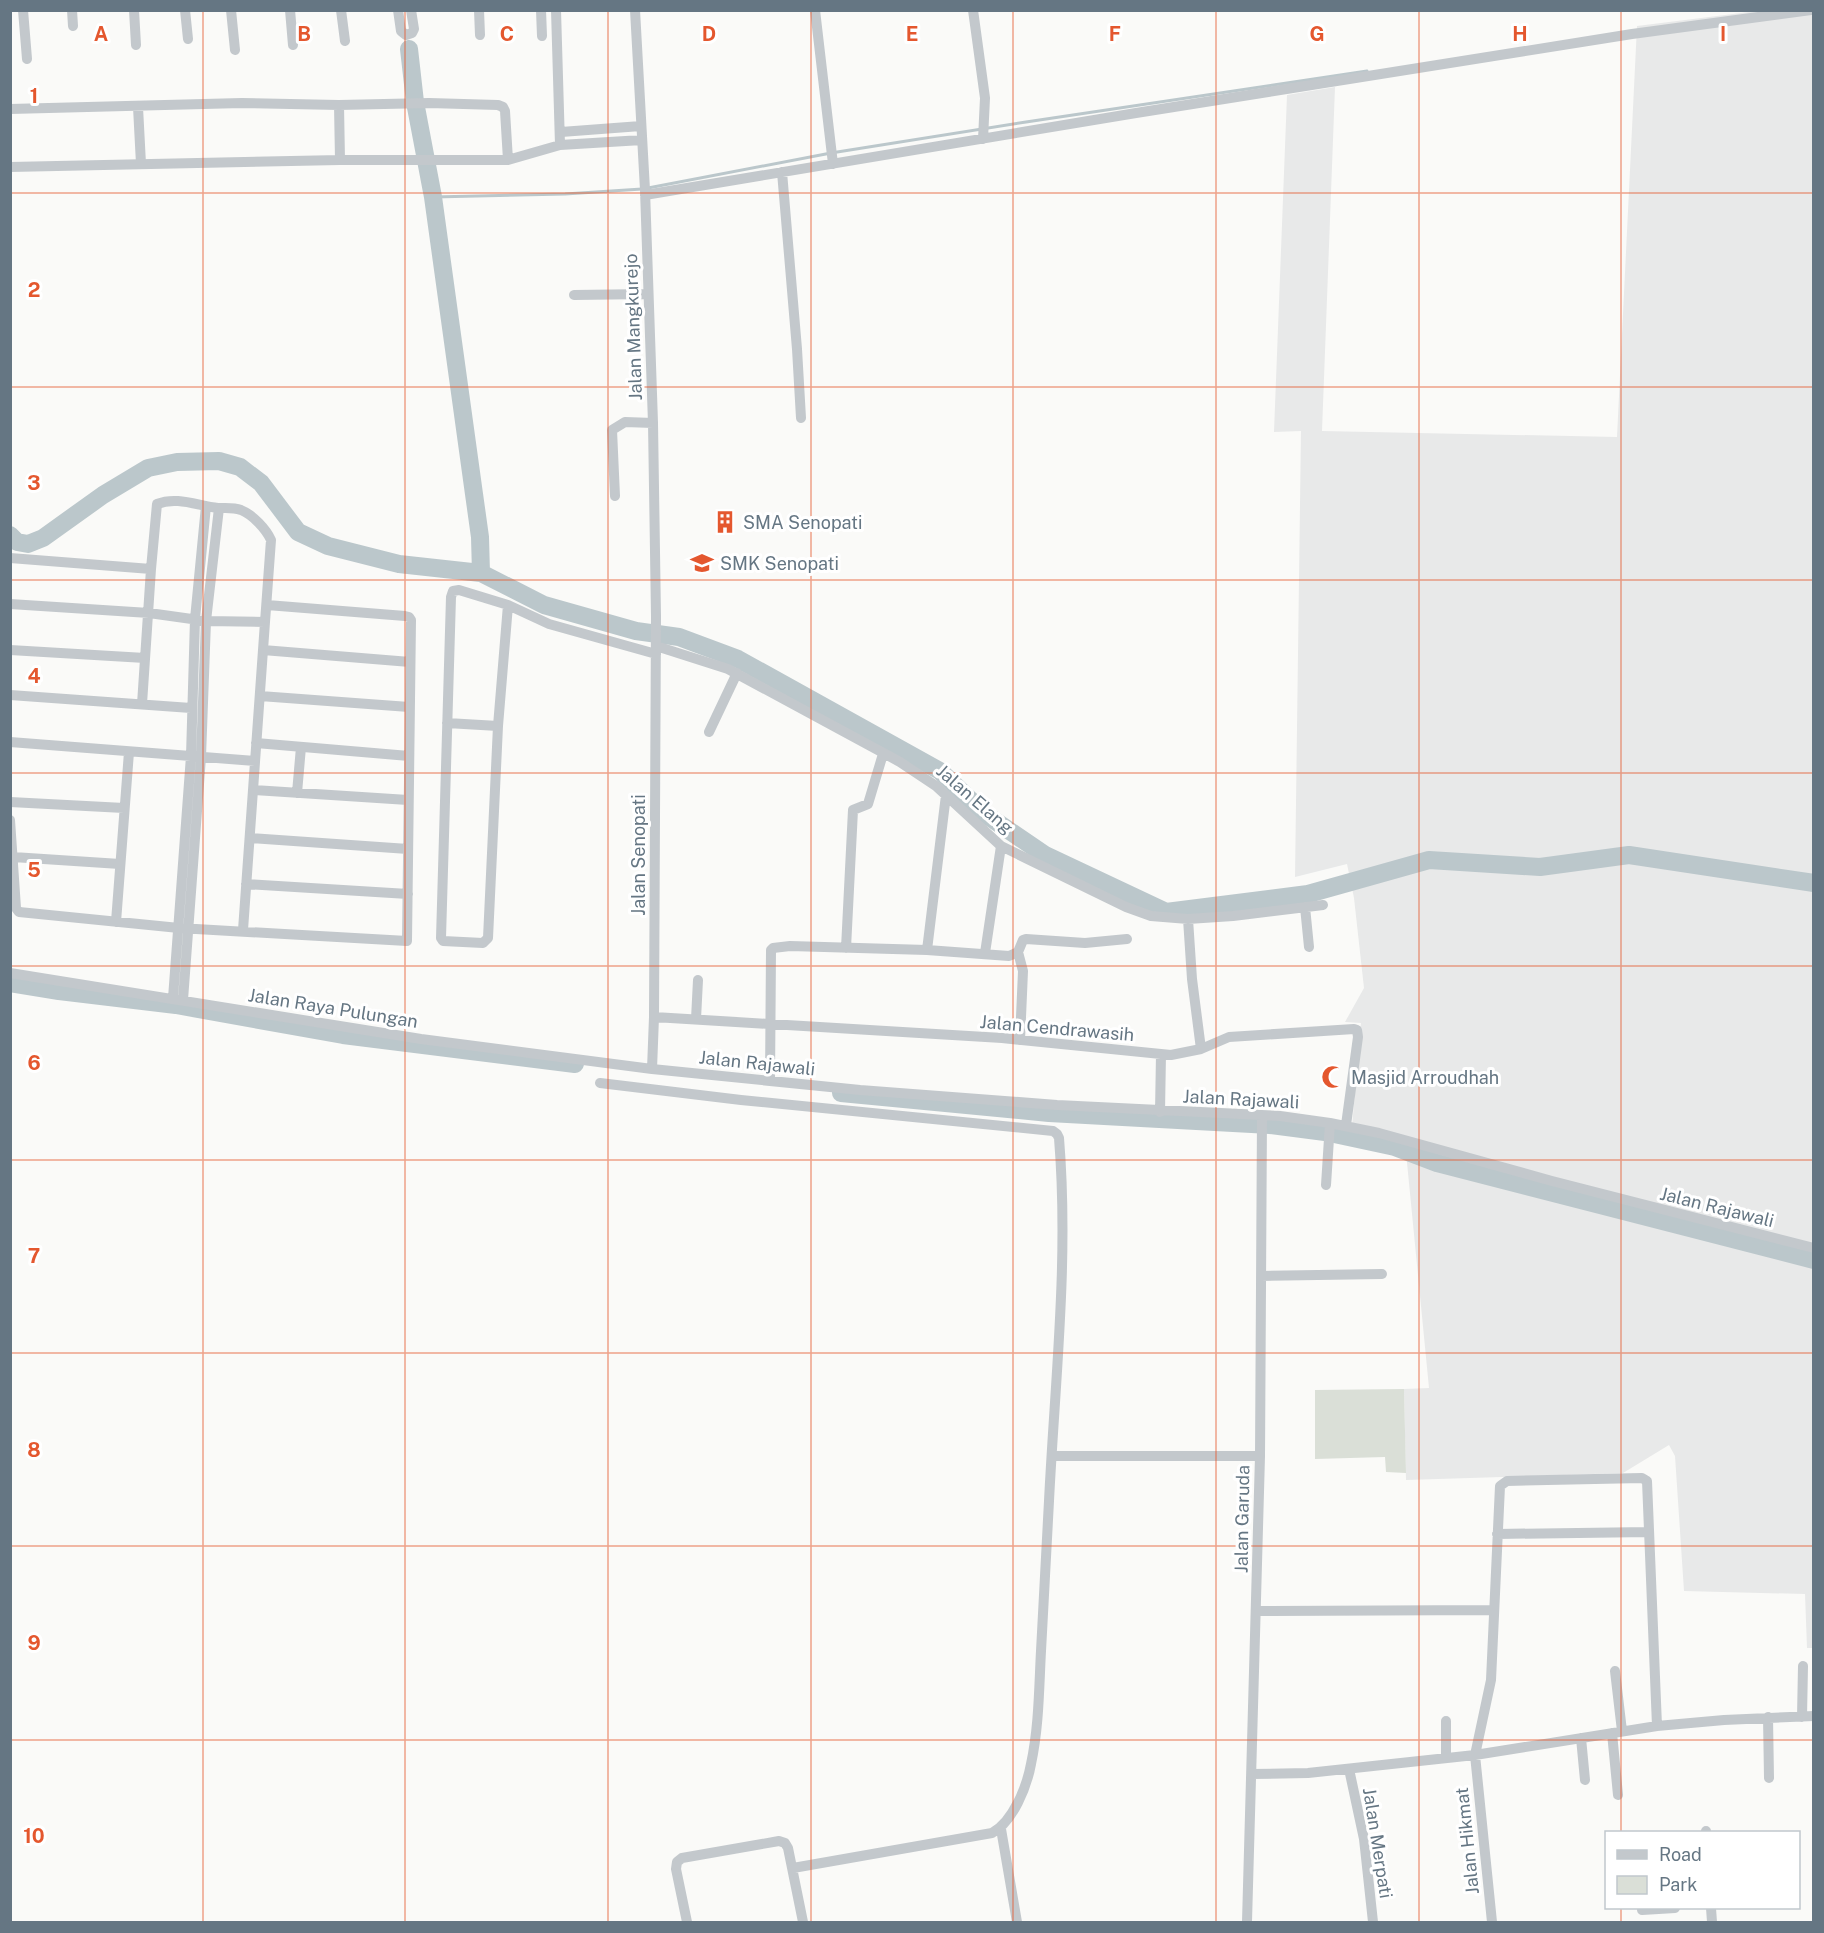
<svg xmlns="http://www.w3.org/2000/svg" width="1824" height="1933" viewBox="0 0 1824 1933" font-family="'Public Sans',sans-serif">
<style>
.built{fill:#e8e9e9}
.green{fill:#dadfd7}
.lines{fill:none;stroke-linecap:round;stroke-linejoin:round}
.stream{stroke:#bbc7cb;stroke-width:3}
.river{stroke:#bbc7cb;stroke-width:18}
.minor{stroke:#c3c8cc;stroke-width:10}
.grid{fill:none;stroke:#e4572e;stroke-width:1.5;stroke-opacity:0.55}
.labels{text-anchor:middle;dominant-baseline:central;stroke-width:6;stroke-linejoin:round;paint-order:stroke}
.street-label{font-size:18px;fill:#657683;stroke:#fff}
.poi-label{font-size:18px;fill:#657683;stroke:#fff;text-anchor:start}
.grid-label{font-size:20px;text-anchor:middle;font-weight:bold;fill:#e4572e;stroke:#fff;stroke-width:6;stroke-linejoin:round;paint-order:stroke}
</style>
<rect width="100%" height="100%" fill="#fafaf8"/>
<path class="built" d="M1757,11H1813V1648H1807L1805,1594L1684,1591L1675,1456L1669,1445L1623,1473L1406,1480L1404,1389L1429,1388L1405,1142L1352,1127L1361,1023L1345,1022L1364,988L1354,898L1347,864L1295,877L1301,431L1274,432L1287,95L1335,87L1322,431L1617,437L1637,26Z"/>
<path class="green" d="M1404,1389L1406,1473L1386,1472L1385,1457L1315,1459V1390Z"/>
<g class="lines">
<path class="stream" d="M648,188L831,153L1026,122L1367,71
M433,197L565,194L642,189"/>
<path class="river" d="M409,49L415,102L433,197L474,494L480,537L481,573
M10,535L17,542L28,544L43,538L103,495L148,468L177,462L219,461L240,467L261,483L298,532L328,546L399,564L481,573L544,605L636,631L679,637L738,659L940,771L985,814L1045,855L1166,912L1308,894L1429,860L1540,867L1629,855L1814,883
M10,983L59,991L176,1005L343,1035L575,1064
M841,1093L1049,1113L1270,1125L1325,1132L1395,1147L1437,1163L1814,1260"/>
<path class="minor" d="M23,10L27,59
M72,10L73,26
M134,10L136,45
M185,10L188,39
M231,10L235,50
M290,10L293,45
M341,10L345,41
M398,10L401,31L406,35L412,33L414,29L411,10
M479,10L480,35
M541,10L542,36
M556,10L560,145
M635,10L645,190L653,423L656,616L654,1017L652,1069
M815,10L833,164
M973,10L985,98L983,139
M339,105L340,160
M138,107L141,164
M10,109L242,103L339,105L429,103L498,105L503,107L505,111L508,160
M561,132L641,126
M10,167L340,160H508L560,145L642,140
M782,172L797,349L801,418
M645,195L1136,113L1632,34L1811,10
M574,295L648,294
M615,496L612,430L625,422L653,423
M10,558L151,569
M10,604L149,613L206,621L265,622L271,540C266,529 253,515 241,510C233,507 226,508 218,508C198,506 177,496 157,504L151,569L142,704
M508,605L498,726L488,938L483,943L443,941L441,938L451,597L453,591L459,590L508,605L549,624L656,654
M656,646L728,669L900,762L936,786L1001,846L1126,907L1151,916L1188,919L1233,916L1323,905
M10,650L145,658
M263,650L410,662
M10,695L191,708
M260,696L409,707
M447,723L498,726
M709,732L737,673
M10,742L255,761
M256,743L409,756
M253,790L408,800
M297,793L301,747
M10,802L124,808
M10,820L16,908L19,912L179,928L407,941L411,620L409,617L405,616L267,605
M250,838L408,849
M13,857L120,864
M246,884L408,894
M1305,907L1309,947
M1188,919L1192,979L1201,1049
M116,922L129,752
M243,930L265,622
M846,948L853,810L868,804L883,754
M927,950L946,795
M1018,952L1023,971L1020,1040
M985,953L1001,846
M10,973L421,1039L652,1069L860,1090L1057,1105L1280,1116L1330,1123L1379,1133L1552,1181L1814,1248
M173,998L191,756L195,619L206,506
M183,1000L201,757L206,621L219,508
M654,1017L1002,1038L1171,1055L1201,1049L1229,1037L1354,1029L1357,1030L1358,1037L1346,1125
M696,1019L698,980
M770,1081L771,950L773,948L790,946L927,950L1009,956L1018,952L1023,940L1026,939L1085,943L1127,939
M600,1083L741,1100L1053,1131L1057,1134L1059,1138C1069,1260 1055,1380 1049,1501C1046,1551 1044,1601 1041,1651C1039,1688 1039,1727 1031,1764C1027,1786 1013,1822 992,1833L793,1868
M1160,1112L1161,1054
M1326,1185L1330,1123
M1261,1276L1382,1274
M1052,1456H1260
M1497,1534L1649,1532
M1256,1611L1493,1610
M1615,1671L1622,1731
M1768,1717L1769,1778
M1802,1717L1803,1666
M1612,1733L1618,1795
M1581,1738L1585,1780
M1446,1758V1721
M1349,1769L1364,1839L1373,1922
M1251,1774L1308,1773L1475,1755L1657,1726L1724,1720L1814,1716
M1001,1829L1017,1922
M1706,1831V1832
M1711,1908L1712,1922
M1642,1910L1675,1908
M687,1922L676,1869L677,1862L682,1858L779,1841L785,1843L788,1848L803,1922
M1247,1922L1260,1456L1262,1116
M1492,1922L1475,1755L1491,1680L1500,1486L1507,1481L1642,1478L1647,1481L1657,1726"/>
</g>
<path class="grid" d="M203,10V1922M405,10V1922M608,10V1922M811,10V1922M1013,10V1922M1216,10V1922M1419,10V1922M1621,10V1832M10,193H1814M10,387H1814M10,580H1814M10,773H1814M10,966H1814M10,1160H1814M10,1353H1814M10,1546H1814M10,1740H1814M1621,1908V1922"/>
<defs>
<g id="building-bare" transform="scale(1.8)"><path d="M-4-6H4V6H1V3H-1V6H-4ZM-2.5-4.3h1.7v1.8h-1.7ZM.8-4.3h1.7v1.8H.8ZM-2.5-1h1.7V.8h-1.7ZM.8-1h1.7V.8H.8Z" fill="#e4572e" stroke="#fff" stroke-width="2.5" paint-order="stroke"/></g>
<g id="school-bare" transform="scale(1.8)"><path d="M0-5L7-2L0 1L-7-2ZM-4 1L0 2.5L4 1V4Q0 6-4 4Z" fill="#e4572e" stroke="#fff" stroke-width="2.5" paint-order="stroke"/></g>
<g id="mosque-bare" transform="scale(1.8)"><path d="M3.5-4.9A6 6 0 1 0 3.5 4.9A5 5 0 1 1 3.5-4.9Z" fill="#e4572e" stroke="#fff" stroke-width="2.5" paint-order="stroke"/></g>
</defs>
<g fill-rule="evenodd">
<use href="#building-bare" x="725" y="522"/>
<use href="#school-bare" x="702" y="563"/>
<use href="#mosque-bare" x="1333" y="1077"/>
</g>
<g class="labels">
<g class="street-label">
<text transform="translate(633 327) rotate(-92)">Jalan Mangkurejo</text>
<text transform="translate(975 799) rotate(41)">Jalan Elang</text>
<text transform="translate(638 855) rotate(-90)">Jalan Senopati</text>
<text transform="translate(333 1008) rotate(9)">Jalan Raya Pulungan</text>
<text transform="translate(1057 1028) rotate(5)">Jalan Cendrawasih</text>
<text transform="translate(757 1063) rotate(6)">Jalan Rajawali</text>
<text transform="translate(1241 1099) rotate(3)">Jalan Rajawali</text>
<text transform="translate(1717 1207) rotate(14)">Jalan Rajawali</text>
<text transform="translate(1242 1519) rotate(-89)">Jalan Garuda</text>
<text transform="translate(1467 1841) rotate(-96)">Jalan Hikmat</text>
<text transform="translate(1378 1843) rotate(81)">Jalan Merpati</text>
</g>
<g class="poi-label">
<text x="743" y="522">SMA Senopati</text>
<text x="720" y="563">SMK Senopati</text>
<text x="1351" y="1077">Masjid Arroudhah</text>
</g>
</g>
<g class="grid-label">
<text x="101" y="41">A</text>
<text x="304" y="41">B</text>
<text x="507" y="41">C</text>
<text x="709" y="41">D</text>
<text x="912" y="41">E</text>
<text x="1115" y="41">F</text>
<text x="1317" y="41">G</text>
<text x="1520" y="41">H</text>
<text x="1723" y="41">I</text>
<text x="34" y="103">1</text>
<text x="34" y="297">2</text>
<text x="34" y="490">3</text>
<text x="34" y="683">4</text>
<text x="34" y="877">5</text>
<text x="34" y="1070">6</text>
<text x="34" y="1263">7</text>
<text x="34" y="1457">8</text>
<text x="34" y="1650">9</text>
<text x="34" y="1843">10</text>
</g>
<rect width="1824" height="1933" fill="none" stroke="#657683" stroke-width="24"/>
<rect x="1605" y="1831" width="195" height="78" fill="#ffffff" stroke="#c1c8cd" stroke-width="1.5"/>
<rect x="1617" y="1850" width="30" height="9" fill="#c3c8cc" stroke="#c1c8cd" stroke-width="1.5"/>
<text x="1659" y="1861" font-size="18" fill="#657683">Road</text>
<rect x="1617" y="1876" width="30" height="18" fill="#dadfd7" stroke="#c1c8cd" stroke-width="1.5"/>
<text x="1659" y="1891" font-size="18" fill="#657683">Park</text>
</svg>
